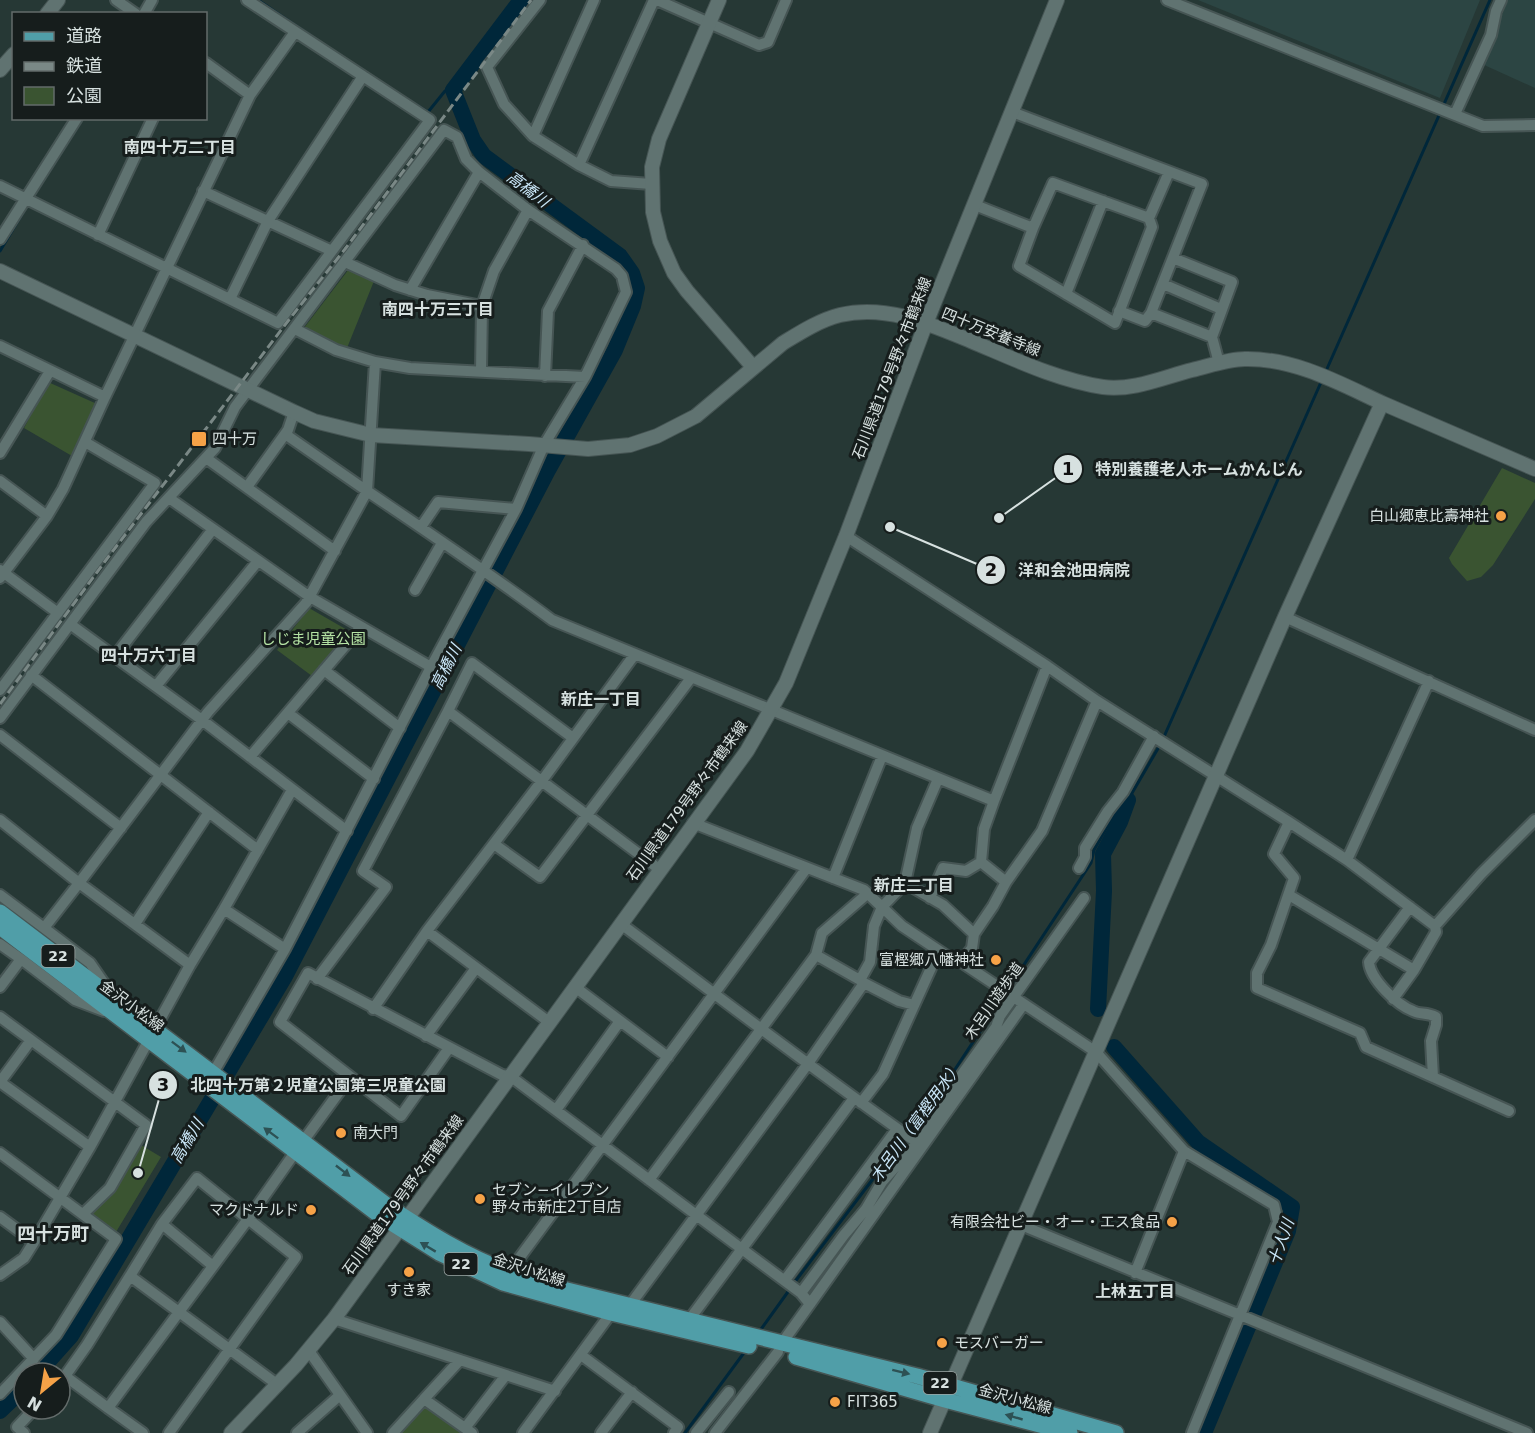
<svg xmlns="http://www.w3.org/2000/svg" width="1535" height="1433" viewBox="0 0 1535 1433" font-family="'DejaVu Sans','Noto Sans JP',sans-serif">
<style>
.built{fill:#2c4543}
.green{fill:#3a5431}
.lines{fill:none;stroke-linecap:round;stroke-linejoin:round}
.stream{stroke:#00273a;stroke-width:3}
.river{stroke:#00273a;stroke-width:16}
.street-casing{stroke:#465554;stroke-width:14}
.secondary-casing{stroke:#465554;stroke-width:16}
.primary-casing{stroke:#465554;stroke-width:18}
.street{stroke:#607371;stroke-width:10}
.secondary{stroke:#607371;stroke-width:14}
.primary{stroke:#509ea8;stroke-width:15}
.rail{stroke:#7a8886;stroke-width:3;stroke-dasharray:9 4.5;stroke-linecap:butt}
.oneway{fill:#2d5154}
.poi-dot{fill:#f6a247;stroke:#161d1c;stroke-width:2}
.labels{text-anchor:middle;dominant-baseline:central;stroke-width:6;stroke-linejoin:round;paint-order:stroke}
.shield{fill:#161d1c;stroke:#9da6a5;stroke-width:1.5}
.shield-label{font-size:14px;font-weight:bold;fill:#d7e1e0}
.street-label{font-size:15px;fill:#d7e1e0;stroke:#161d1c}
.poi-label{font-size:15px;fill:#d7e1e0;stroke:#161d1c;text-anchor:start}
.park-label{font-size:15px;fill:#b6e4a5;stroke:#161d1c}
.neighbourhood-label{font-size:16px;font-weight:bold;fill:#d7e1e0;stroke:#161d1c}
.water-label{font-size:16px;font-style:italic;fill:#cbe8fa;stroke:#161d1c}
.quarter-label{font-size:18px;font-weight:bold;fill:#d7e1e0;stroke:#161d1c}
.leader{fill:none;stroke:#d7e1e0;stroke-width:2}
.callout-dot{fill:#d7e1e0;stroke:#161d1c;stroke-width:2}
.mark-label{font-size:18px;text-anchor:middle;font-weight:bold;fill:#111}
.callout-label{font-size:16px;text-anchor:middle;font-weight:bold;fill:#d7e1e0;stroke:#161d1c;stroke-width:6;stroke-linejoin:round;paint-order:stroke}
</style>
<rect width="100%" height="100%" fill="#263835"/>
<path class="built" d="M1198,0H1480L1440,98Z
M1508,0H1535V88L1482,64Z"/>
<path class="green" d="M349,269L374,281L347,348L304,328Z
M48,382L97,404L72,456L24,428Z
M1502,468L1535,483V499L1493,565L1481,577L1467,581L1452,564L1449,558Z
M309,608L349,631L312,676L277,650Z
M141,1145L161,1157L116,1232L92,1214L116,1190Z
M424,1406L461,1433H400Z"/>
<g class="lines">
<path class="stream" d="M258,0L314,38
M410,101L428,112L445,91L453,90
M34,195L83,118
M0,251L24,211
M1326,371L1490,0
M1163,739L1322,380
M908,1133L946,1083L1091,863L1094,850L1113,816L1128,800L1160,745
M794,1283L904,1138
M759,1332L790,1289
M685,1433L746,1350"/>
<path class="river" d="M1098,1009L1104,891L1103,854L1120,822L1128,800
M1114,1047L1198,1142L1292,1207L1288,1231L1204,1433
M38,1373L71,1336L284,978L548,470L615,350L633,306L637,288L632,273L620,256L484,156L473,140L453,90L521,0
M0,1411L24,1388"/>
<g class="street-casing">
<path id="street" d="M116,0L136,14
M594,0L533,136L579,165L611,181L651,184
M657,0L759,45L768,42L786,0
M1167,0L1483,126L1535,125
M144,14L152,0
M250,95L295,32
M1012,112L1202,184L1151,313L1212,337
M1455,114L1491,35L1496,11L1501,0
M533,136L504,104L487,67L540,0
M579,165L654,0
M0,186L278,323L430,120L247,0
M203,191L332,251
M975,205L1033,228L1053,183L1149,218L1152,227L1115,323L1019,266L1033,228
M1149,218L1169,172
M98,235L153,118
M0,239L77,118
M1173,258L1232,282L1212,337L1219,363
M345,262L395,285L427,295L482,306
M1163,284L1221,309
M410,290L479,172
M1066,294L1103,201
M230,299L268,221L363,76
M1119,311L1145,321L1151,313
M295,329L336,350L375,362
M0,346L105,397L250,95L206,63
M481,371L482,306L494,271L528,210
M545,376L548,311L583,245
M0,453L50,371
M206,458L335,551
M0,481L47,516
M247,487L288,430L294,412
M169,498L310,597L431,667
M421,527L438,502L516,509
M846,536L1047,666L1097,701L1289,822L1347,860L1435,926L1481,874L1535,820
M0,570L58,613
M0,578L47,516L63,489L105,397
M415,590L442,543
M1285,617L1535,730
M70,624L202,720L347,831
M115,656L213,529
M324,670L400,728
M31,675L258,850
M156,686L258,561
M0,690L155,483L85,442
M448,711L472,663L573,738
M288,713L374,779
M0,718L146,522L215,448L235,407L444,130L457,137L466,159L479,172L528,210L616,269L622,276L626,292L585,377L410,368L375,362L367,491C429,533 492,575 552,620L994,801L1047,666
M0,735L121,828
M250,757L361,627
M994,801L984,829L981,862L1006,882
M0,820L79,883L208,712L306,603L367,491L285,434
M1289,822L1274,854L1294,878L1271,945L1257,973V988L1360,1033L1366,1047L1509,1111
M693,823L864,890L902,926L953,960L961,962L1096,1052L1184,1151L1135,1273
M494,844L540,877L691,678
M1347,860L1429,681
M1079,868L1085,857V848L1108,811L1123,792L1154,736
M833,878L882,756
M905,883L943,905L974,934L972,948L961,962
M0,895L44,928
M1289,895L1414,970
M930,898L943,868L966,871L981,862
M1410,907L1369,962C1370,979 1397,1005 1413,1011C1420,1015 1426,1012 1436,1017V1025L1431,1041L1433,1077
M224,909L292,790
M135,924L209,812
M621,924C721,998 820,1075 922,1146
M427,931L549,1022
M974,934L993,906L1006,882L1042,831L1097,701
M0,944L21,959L0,987
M816,955L860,980
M21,959L75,1000L104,1011
M317,979L386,887L363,871L448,711L659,869
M864,983L899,1001L914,1005
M575,987L668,1057
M110,992L90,963L44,928L79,883L190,965L224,909L285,949
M1393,999L1414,970L1436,932L1435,926
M373,1009L427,931L541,782L635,654
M0,1017L146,1125L110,1188L83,1214
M426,1036L476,968
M31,1040L0,1082L90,1147
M449,1048L401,1116L280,1022L308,973L502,1075L510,1076L801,1293L810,1304L782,1343
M213,1073L285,949L431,667L516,509L544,445L585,377
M861,1103L883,1074L931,968L937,950
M556,1110L620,1021
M304,1140L350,1077
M1184,1151L1274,1205L1278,1222L1192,1433
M0,1153L116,1239L56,1335L0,1394
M649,1180L816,955L822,933L867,894
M0,1217L34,1242
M162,1224L213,1266
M1021,1225L1527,1433
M509,1272L806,869
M0,1275L24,1258L34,1242L90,1147L190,965
M785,1280L897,1129
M801,1293L844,1235L866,1209L882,1182L917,1143L940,1105L996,1027L1000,1016L1084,898
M810,1304L1023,1005
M630,1305L807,1065L864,983L860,980L870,962L874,926L882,907L905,883L917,828L938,779
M334,1319L555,1391
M689,1320L854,1098
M0,1322L34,1359
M309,1351L367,1433
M581,1355L678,1427L674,1433
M424,1399L460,1360
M108,1408L65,1376L87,1345L130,1276
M465,1428L506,1375
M24,1433L17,1427L34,1409
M143,1433L108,1408L179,1312L130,1276L162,1224L197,1178L248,1219L296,1151
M169,1433L296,1257L248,1219L179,1312L278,1385
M297,1433L340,1395
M393,1433L424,1399L472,1433
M523,1433L611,1313
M601,1433L632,1392
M696,1433L729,1392
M715,1433L778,1352"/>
</g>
<g class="secondary-casing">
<path id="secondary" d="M719,0L659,139L652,167L653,212L660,241L674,273L687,291L753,367
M47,14L58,0
M0,70L14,54
M0,271L294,412L314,421L371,435L529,444L588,449L630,445L657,436L696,416L783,343C801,332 820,320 840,315C886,304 930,324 971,341C1014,359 1057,380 1103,387C1133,391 1164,377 1192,370C1209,366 1228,359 1245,359C1294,358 1339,383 1382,403
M231,1433L296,1365L334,1319L747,751L786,683L846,536L926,323L1057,0
M930,1433L1285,617L1382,403L1535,469"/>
</g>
<g class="primary-casing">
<path id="primary" d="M0,912L388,1206C426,1231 467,1257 510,1272C527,1279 546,1283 563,1289L917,1376L1116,1433
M0,927L380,1216L439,1253L503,1283L611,1313L749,1346
M796,1357L945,1400L1070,1433"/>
</g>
<use href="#street" class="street"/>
<use href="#secondary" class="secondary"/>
<use href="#primary" class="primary"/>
<path class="rail" d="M0,704L106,560L288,321L345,249L531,0"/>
</g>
<defs><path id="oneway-solid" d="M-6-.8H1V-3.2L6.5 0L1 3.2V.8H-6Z" transform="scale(1.5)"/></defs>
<g class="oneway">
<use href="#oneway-solid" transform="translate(179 1047) rotate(37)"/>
<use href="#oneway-solid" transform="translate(271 1133) rotate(-143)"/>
<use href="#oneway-solid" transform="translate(343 1171) rotate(38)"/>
<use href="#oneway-solid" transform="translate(428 1247) rotate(-149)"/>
<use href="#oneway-solid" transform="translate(901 1372) rotate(14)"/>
<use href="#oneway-solid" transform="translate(1014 1417) rotate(-164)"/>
</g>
<g class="poi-dot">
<rect x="191" y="431" width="16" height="16" rx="3"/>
<circle cx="1501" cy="516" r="6"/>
<circle cx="996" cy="960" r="6"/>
<circle cx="341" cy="1133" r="6"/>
<circle cx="480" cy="1199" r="6"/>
<circle cx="311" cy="1210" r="6"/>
<circle cx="1172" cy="1222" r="6"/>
<circle cx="409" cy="1272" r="6"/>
<circle cx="942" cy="1343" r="6"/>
<circle cx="835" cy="1402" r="6"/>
</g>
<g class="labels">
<g class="shield">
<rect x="41.5" y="945" width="33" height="22" rx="4.5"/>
<rect x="444.5" y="1253" width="33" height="22" rx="4.5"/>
<rect x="923.5" y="1372" width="33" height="22" rx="4.5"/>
</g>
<g class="shield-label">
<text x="58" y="956">22</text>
<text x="461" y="1264">22</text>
<text x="940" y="1383">22</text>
</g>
<g class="street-label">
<text transform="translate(991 332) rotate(22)">四十万安養寺線</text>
<text transform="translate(892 368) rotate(-69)">石川県道179号野々市鶴来線</text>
<text transform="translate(687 801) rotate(-54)">石川県道179号野々市鶴来線</text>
<text transform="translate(994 1001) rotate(-55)">木呂川遊歩道</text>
<text transform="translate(132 1006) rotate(37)">金沢小松線</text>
<text transform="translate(403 1195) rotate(-54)">石川県道179号野々市鶴来線</text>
<text transform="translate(529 1270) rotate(18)">金沢小松線</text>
<text transform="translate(1015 1399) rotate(15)">金沢小松線</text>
</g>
<g class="poi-label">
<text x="212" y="439">四十万</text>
<text x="1489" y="516" text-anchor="end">白山郷恵比壽神社</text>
<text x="984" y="960" text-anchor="end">富樫郷八幡神社</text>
<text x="353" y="1133">南大門</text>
<text x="492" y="1190">セブン−イレブン<tspan x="492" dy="17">野々市新庄2丁目店</tspan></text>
<text x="299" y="1210" text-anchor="end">マクドナルド</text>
<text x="1160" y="1222" text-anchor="end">有限会社ビー・オー・エス食品</text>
<text x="409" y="1290" text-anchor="middle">すき家</text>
<text x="954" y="1343">モスバーガー</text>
<text x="847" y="1402">FIT365</text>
</g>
<g class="park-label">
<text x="313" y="639">しじま児童公園</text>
</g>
<g class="neighbourhood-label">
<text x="180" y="147">南四十万二丁目</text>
<text x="438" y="309">南四十万三丁目</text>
<text x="149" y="655">四十万六丁目</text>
<text x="601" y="699">新庄一丁目</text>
<text x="914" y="885">新庄二丁目</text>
<text x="1135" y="1291">上林五丁目</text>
</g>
<g class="water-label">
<text transform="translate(528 189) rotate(37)">高橋川</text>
<text transform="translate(446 667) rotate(-63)">高橋川</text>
<text transform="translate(916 1122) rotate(-54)">木呂川（富樫用水）</text>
<text transform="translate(187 1141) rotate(-59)">高橋川</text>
<text transform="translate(1281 1242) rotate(-71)">十人川</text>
</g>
<g class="quarter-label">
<text x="53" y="1233">四十万町</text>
</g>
</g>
<path class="leader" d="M999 518L1068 469M890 527L991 570M138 1173L163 1085"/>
<g class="callout-dot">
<circle cx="999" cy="518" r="6"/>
<circle cx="890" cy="527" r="6"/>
<circle cx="138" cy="1173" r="6"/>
<circle cx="1068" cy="469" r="15"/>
<circle cx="991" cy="570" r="15"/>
<circle cx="163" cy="1085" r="15"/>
</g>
<g class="mark-label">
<text x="1068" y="475">1</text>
<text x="991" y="576">2</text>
<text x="163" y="1091">3</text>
</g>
<g class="callout-label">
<text x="1199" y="475">特別養護老人ホームかんじん</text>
<text x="1074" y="576">洋和会池田病院</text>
<text x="318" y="1091">北四十万第２児童公園第三児童公園</text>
</g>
<rect x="12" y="12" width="195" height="108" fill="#161d1c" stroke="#636b6a" stroke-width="1.5"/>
<rect x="24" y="32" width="30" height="9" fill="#509ea8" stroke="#636b6a" stroke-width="1.5"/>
<text x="66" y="42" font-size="18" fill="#d7e1e0">道路</text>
<rect x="24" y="62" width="30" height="9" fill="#7a8886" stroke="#636b6a" stroke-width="1.5"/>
<text x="66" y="72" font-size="18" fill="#d7e1e0">鉄道</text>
<rect x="24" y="87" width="30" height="18" fill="#3a5431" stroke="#636b6a" stroke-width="1.5"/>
<text x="66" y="102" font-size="18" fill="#d7e1e0">公園</text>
<g transform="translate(42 1391) rotate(210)"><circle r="28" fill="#161d1c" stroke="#636b6a" stroke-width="1.5"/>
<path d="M0-4.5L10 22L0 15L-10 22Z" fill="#f6a247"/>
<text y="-9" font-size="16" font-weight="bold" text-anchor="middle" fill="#d7e1e0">N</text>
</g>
</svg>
